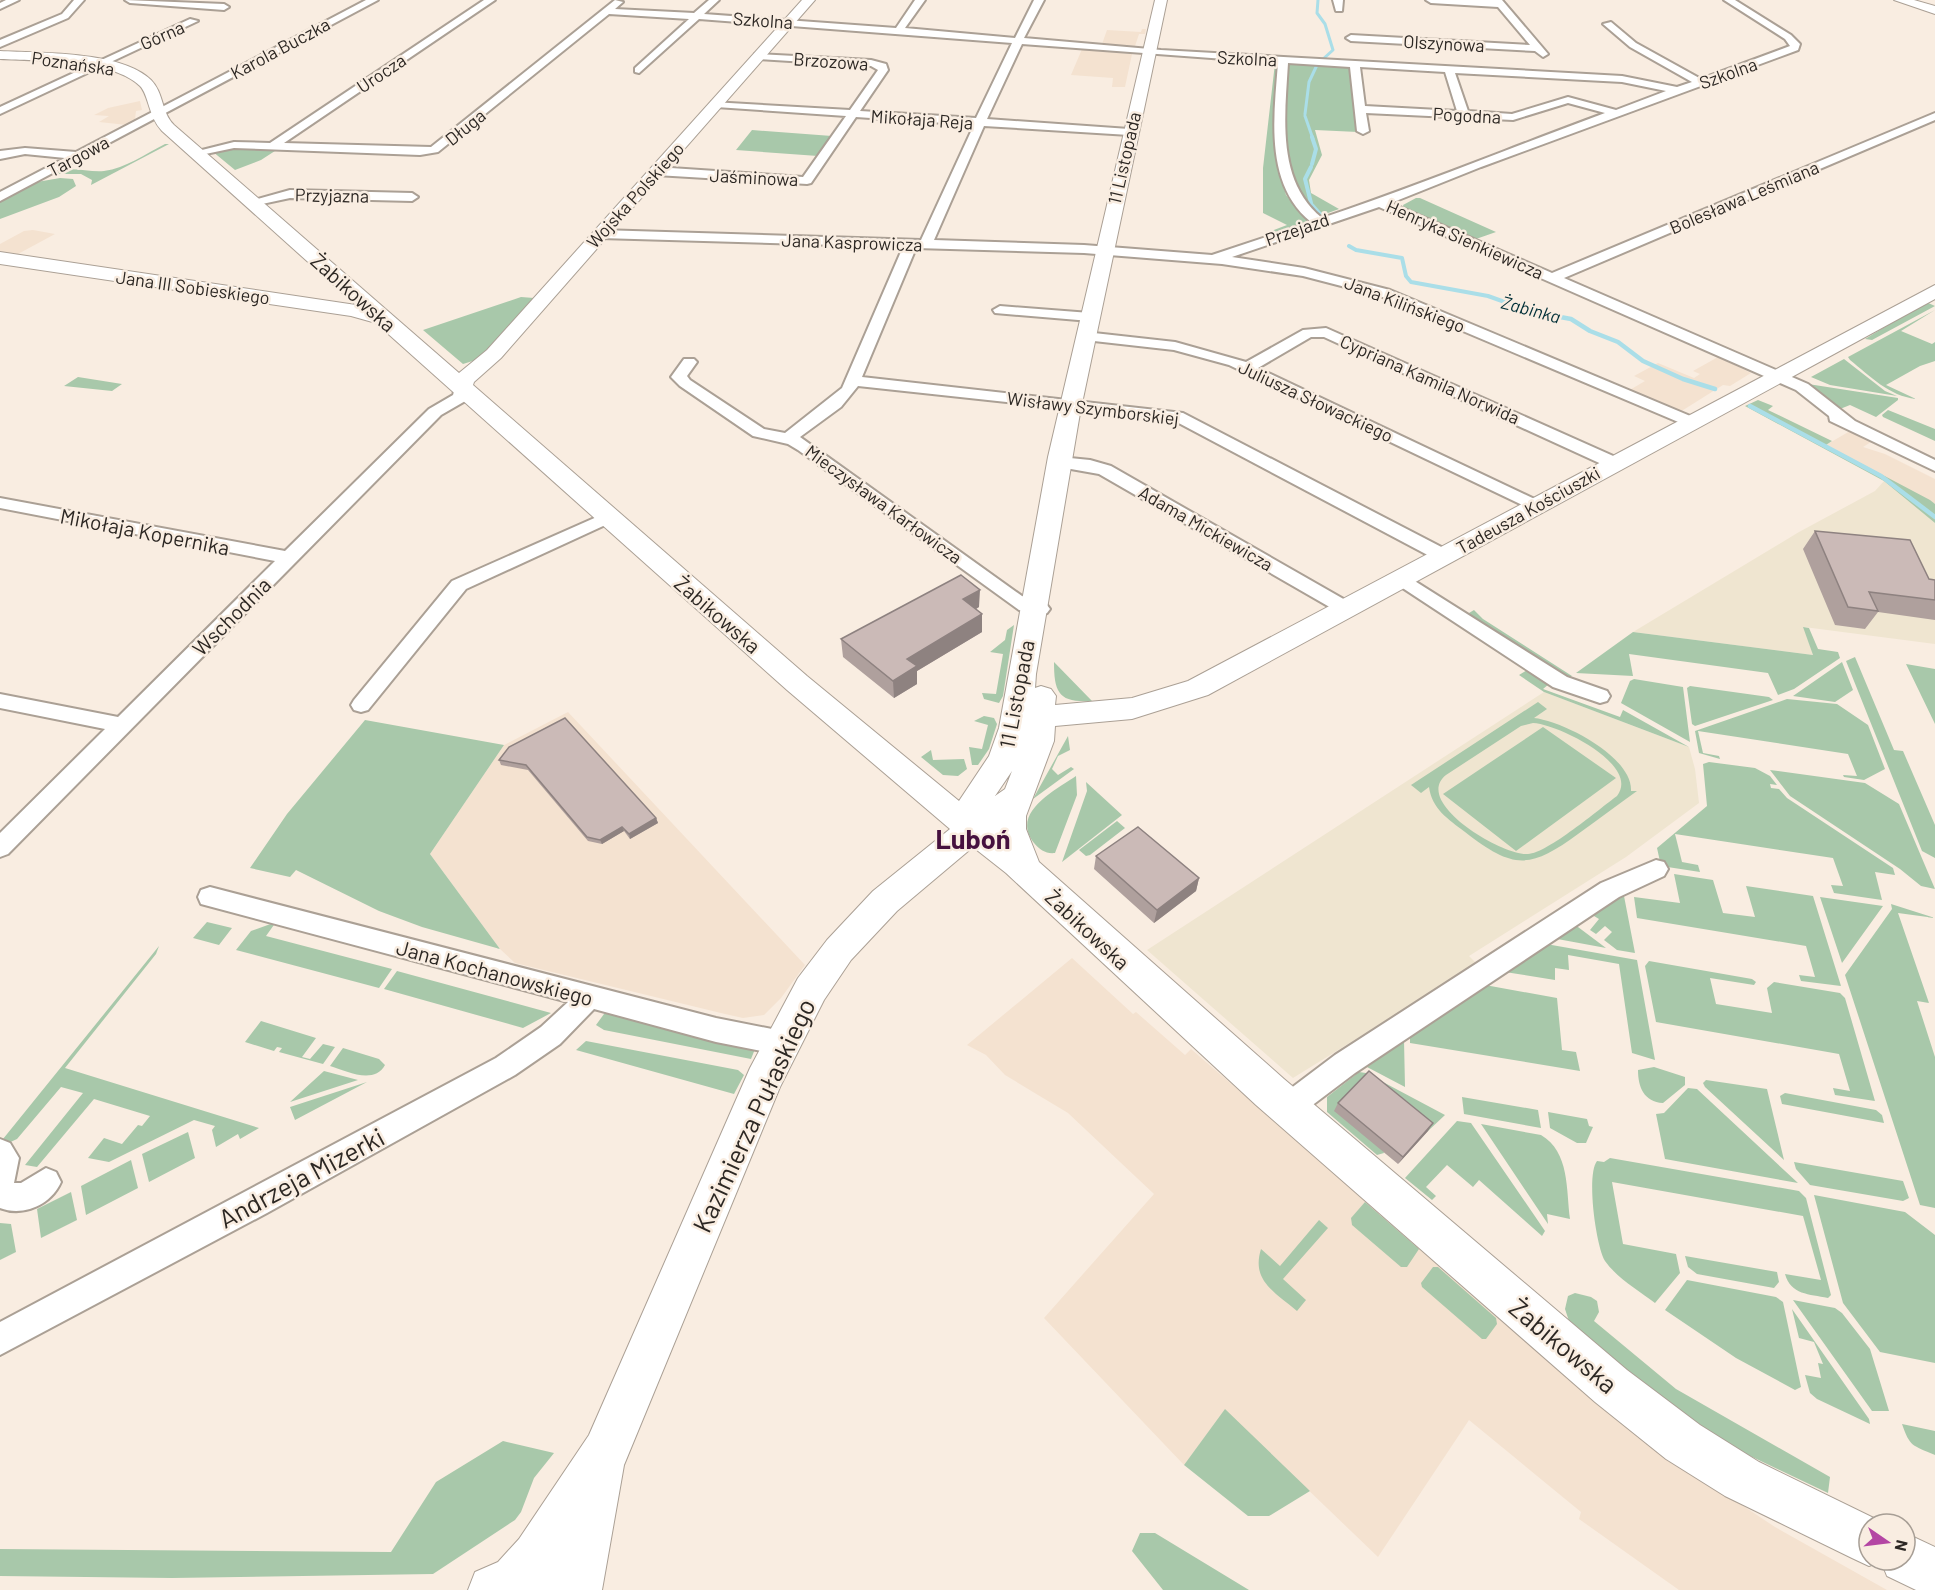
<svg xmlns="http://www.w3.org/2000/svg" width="1935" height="1590" viewBox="0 0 1935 1590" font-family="Barlow,sans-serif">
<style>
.built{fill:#f4e2d0}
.education{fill:#efe5d0}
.green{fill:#a8c8aa;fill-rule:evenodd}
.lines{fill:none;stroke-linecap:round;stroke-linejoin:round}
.stream-far2{stroke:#aadee8;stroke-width:3}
.stream-far1{stroke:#aadee8;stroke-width:4}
.stream{stroke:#aadee8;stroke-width:4.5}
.street-casing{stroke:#aba095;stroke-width:4}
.secondary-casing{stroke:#aba095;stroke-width:2}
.street{fill:#fff;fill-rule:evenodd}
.secondary{fill:#fff;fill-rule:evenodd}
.wall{fill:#afa09d}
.shaded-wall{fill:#8e8280}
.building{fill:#cbbab7;stroke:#8e8280;stroke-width:1.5}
.labels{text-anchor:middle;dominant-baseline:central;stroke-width:5;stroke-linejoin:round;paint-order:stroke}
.far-street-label{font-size:18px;fill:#2c2723;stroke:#f9ede1}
.far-water-label{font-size:18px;font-style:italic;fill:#002f37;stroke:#f9ede1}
.street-label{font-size:21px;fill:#2c2723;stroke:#f9ede1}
.near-street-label{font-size:26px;fill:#2c2723;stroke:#f9ede1}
.district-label{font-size:27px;font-weight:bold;fill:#46113f;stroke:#f9ede1}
</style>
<rect width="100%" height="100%" fill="#f9ede1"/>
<path class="built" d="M1142,29H1146L1145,34H1139L1135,46L1102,44L1107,30L1141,32Z
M1082,49L1132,54L1125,87H1112L1113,78L1071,75Z
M140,101L142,110L136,111L135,119H139L127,125L99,122L109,116L94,115L108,108Z
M33,230L55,234L18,254L0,252V244L24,231Z
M1718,357L1751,373L1730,386L1723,385L1680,412L1628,391L1645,381L1634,376L1658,363L1694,378L1700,374L1693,371Z
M1850,431L1871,442L1863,447L1885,454L1935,479V504L1826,445Z
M568,712L805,965L781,998L764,1015L743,1018L725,1014L515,963L500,949L430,854L504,745Z
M1072,958L1133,1014L1136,1012L1185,1055L1191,1049L1610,1413L1671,1458L1775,1527L1887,1590H1679L1579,1519L1581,1512L1469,1420L1378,1557L1225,1410L1184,1465L1044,1318L1154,1194L1068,1113L1005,1075L986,1055L967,1045Z"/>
<path class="education" d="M1884,481L1935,523V644L1804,627L1813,655L1633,632L1799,532L1875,491Z
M1544,692L1689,747L1695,769L1699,803L1626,857L1469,956L1477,964L1293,1078L1147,950Z"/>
<path class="green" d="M1275,63L1279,64L1276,156L1286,195L1308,221L1269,236L1263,234L1287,225L1263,213V168Z
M1293,63L1351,68L1358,132L1315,130L1322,155L1309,180L1311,193L1339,209L1317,217C1274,173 1285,120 1286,64Z
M752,130L832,136L818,156L736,150Z
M165,144H169L91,185L92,180L81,174H53C65,164 89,173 104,171C126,168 145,154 165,144Z
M229,148L278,149L261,160L235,170L212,151Z
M60,178L73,179L76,186L59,197L0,219V202L37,182Z
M1416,198H1420L1496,232L1476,239L1405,211L1403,205Z
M521,297L534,298L479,359L463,364L423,330Z
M1926,302L1935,306L1872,340L1865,339Z
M1935,310L1901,331L1932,344L1935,342V361L1920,366L1886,385L1916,399C1889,396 1870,376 1850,360L1848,357Z
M1844,359L1885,391L1897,396L1830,385L1811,377Z
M78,377L122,384L112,391L64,386Z
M1808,384L1898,398V400L1876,417L1850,405L1840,409Z
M1758,400L1773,406L1768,410L1832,441L1826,445L1930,500L1935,504V523L1884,481L1745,406Z
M1888,410L1935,429V441L1883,417L1882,415Z
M1474,610L1483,619L1572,676L1567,679L1470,616L1469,613Z
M1014,625L1003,696L999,703L984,699L982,693L996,694L1003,654L990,652L1005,640L1007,630Z
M1803,627L1809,628L1818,649L1838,652L1840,658L1794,689L1778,695L1768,673L1629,654L1633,676L1576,673L1633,632L1813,655Z
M1855,657L1894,750L1903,751L1935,825V858L1922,851L1846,661Z
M1054,662L1092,701C1059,703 1054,693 1054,662Z
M1842,662L1853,690L1835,702L1793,696Z
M1906,664L1935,669V724Z
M1527,670L1549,684L1543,689L1620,717L1623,710L1689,747L1544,692L1519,675Z
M1634,679L1683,687L1690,742L1621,703L1630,681Z
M1690,686L1769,697L1773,700L1695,726L1692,724L1687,688Z
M1787,699L1837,704L1868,725L1885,769L1864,780L1844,777L1843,775L1857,776L1848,754L1698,731L1703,753L1719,756L1720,759L1699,753L1695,731Z
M1538,702L1547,709L1534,718C1563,721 1633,757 1631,791H1637C1617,805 1598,820 1578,834C1529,870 1513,869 1465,832C1448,819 1432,809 1429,787L1421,793L1411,785ZM1533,723C1558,724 1641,765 1617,796C1599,809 1548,853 1528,854C1502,856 1412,802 1446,775L1521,726Z
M984,716L994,718L997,724L989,749L978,765H972L969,747L982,749L988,725L974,721Z
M365,720L504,745L430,854L500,949L422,927L379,911L296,870L290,877L250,868L287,814Z
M1543,727L1616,778L1516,851L1443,794Z
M1068,736L1070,750L1058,756L1052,769L1058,775L1071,767L1074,769L1033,799Z
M931,750L933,760L964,759L967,769L958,776L943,775L921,757Z
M1709,762L1755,768L1770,776L1777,785L1770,784L1771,788L1779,789L1787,798L1893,868L1895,875L1875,872L1882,900L1834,893L1831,885L1843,886L1833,858L1675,834L1682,862L1698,865L1700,872L1661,866L1657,848L1707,806L1703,764Z
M1770,770L1865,783L1899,804L1935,889L1921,886L1900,869L1790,796Z
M1076,776L1077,795L1055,853C1046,854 1040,850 1034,843C1010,813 1055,790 1076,776Z
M1086,782L1122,815L1062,862L1087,791Z
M1117,821L1125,828L1090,855L1086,856L1079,850Z
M1674,874L1713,880L1723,913L1755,917L1746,886L1813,896L1841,986L1801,981L1799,975L1815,977L1806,946L1637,918L1634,897L1680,903Z
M1617,896H1624L1635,953L1617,950L1604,940L1612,932L1605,926L1596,934L1590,930L1599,919L1589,913Z
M1820,897L1883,906L1842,963Z
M1891,904L1935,918L1898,913L1929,1003L1917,1001L1935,1057V1208L1920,1205L1845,975L1892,909Z
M207,922L232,928L219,945L193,938Z
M276,922L266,936L392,969L379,988L236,950L251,931Z
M1574,924L1606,948L1552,938Z
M1546,944L1637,960L1655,1060L1632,1053L1619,964L1568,955L1569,970L1555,968V980L1505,972Z
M159,946L156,954L65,1068L259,1128L240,1139L238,1134L216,1147L212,1130L215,1126L194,1120L109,1162L88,1158L104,1138L122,1144L138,1125L142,1126L150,1116L94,1099L37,1167L25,1165L83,1093L61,1087L17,1139L4,1145L0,1144V1139H3Z
M1649,961L1752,979L1756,982L1754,985L1710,978L1716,1004L1772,1013L1767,988L1774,982L1840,993L1845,998L1875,1101L1835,1095L1833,1088L1850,1091L1839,1054L1656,1022L1645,966Z
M397,971L551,1013L523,1028L384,989Z
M1485,985L1557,998L1562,1050L1576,1052L1580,1071L1410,1043V1036Z
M604,1014H614L755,1049L751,1059L604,1030L596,1025Z
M261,1021L316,1038L302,1057L310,1059L323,1044L335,1047L323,1064L279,1052L282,1048L277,1047L274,1051L245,1042Z
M1404,1040L1405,1087L1367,1067Z
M586,1041L738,1070L744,1075L734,1094L576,1050Z
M343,1048L379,1059L385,1065C374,1085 346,1071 330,1066Z
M1654,1067L1685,1077V1085L1663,1103C1644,1102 1638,1087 1638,1070Z
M324,1071L358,1080L290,1102Z
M1359,1072L1366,1073L1445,1115L1428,1131L1365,1079L1384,1153L1377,1155L1327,1112V1097Z
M1706,1080L1767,1089L1784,1160L1705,1087L1703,1083Z
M367,1082L295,1120L290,1107Z
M1688,1088L1697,1089L1798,1183L1665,1159L1656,1114L1664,1113Z
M1785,1093L1876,1110L1882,1115L1884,1123L1782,1104L1780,1096Z
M1462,1097L1538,1110L1541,1128L1464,1114Z
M1548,1112L1587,1119L1589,1126L1593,1127L1586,1143H1577L1550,1128Z
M1457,1121L1471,1123L1545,1231L1542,1236L1479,1180L1473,1187L1447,1165L1426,1187L1436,1196L1432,1200L1405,1178Z
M1481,1124L1541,1135C1570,1152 1566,1190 1570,1219L1547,1214L1548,1224Z
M188,1132L195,1158L149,1182L142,1154Z
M1610,1158L1799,1191L1806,1198L1831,1295L1828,1298C1809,1294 1791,1295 1785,1274L1821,1280L1803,1216L1612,1182L1623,1244L1676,1254L1680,1273L1655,1303C1639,1291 1617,1278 1605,1261C1596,1246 1586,1175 1597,1161L1604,1162Z
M131,1160L138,1188L86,1215L81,1186Z
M1794,1162L1903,1181L1909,1198L1903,1201L1810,1185L1796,1169Z
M71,1192L77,1220L41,1238L37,1209Z
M1814,1195L1905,1212L1935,1235V1363L1880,1352L1843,1303Z
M1365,1202L1419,1249L1407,1267H1401L1352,1225L1351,1218Z
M1319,1220L1328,1228L1283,1279L1306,1300L1297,1311C1275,1292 1251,1281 1261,1249L1280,1266Z
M0,1223L11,1224L16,1252L0,1260Z
M1685,1256L1777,1272L1779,1282L1774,1288L1697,1274L1688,1267Z
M1433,1267H1438L1496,1318L1497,1324L1486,1339H1482L1422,1287L1421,1283Z
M1687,1280L1776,1297L1783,1302L1801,1387L1795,1390L1736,1358L1665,1310Z
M1575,1293L1591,1297L1597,1301L1599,1312L1594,1321L1676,1389L1830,1477L1828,1493L1744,1453L1668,1406L1570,1324L1565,1309L1568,1296Z
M1793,1300L1835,1308L1842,1313L1870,1349L1889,1411H1872Z
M1792,1309L1869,1419L1870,1424L1817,1399L1810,1393L1805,1375L1821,1378L1818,1363L1823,1364L1814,1342L1799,1338Z
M1225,1409L1310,1491L1269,1516H1248L1184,1465Z
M1902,1424L1935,1431V1455C1912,1445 1910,1447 1902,1424Z
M503,1441L554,1453L534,1478L521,1512L515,1520L433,1574L172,1578L0,1576V1549L391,1552L436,1482Z
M1140,1533H1155L1249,1590H1163L1132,1551Z"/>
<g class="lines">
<path class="stream-far2" d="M1318,0L1317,13L1325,24L1333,50L1322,60
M1305,114L1309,82L1317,65
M1305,116L1313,139"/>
<path class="stream-far1" d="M1312,164L1316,149L1312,137
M1311,167L1305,179L1311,203
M1312,205L1320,214
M1349,246L1356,250L1402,258L1406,276L1411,282L1488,296L1535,313"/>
<path class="stream" d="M1528,311L1571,319L1590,331L1618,342L1643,361L1683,379L1715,389
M1750,406L1881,476L1935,517"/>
<g class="street-casing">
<path id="street" d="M6,0H19L0,9V3Z
M74,0H84L68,18L0,47V40L62,14Z
M125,0L224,4L229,7L224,10L130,3Z
M366,0H378L0,201V192L65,158L25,154L0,159V151L25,148L76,152Z
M484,0H495L284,143L431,147L615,0L623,2L615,9L694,13L709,0H719L704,14L896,28L915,0H925L905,28L1015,38L1034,0H1044L1024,38L1161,50L1622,76L1677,87L1692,82L1630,47L1603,24L1611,22L1636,43L1701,79L1790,46L1785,39L1724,0H1735L1791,35L1800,44L1798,50L1481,167L1391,203L1552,273L1935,113V120L1564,278L1808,384L1855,421L1935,460V471L1830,421L1829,416L1796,390L1379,207L1232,257L1304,268L1390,290L1695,418L1697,421L1695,424H1683L1380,296L1303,276L1222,264L1084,253L916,248L862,377L1183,413L1451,552L1453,556L1451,560H1437L1173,420L858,386L841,407L800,437L1022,596L1047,605L1050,609L1047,613L1040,615L1019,610L798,450L788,444L753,436L680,386L671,377L684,359H694L697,362L687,376L690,380L764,429L785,433L842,388L903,247L600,238L593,234L600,230L921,240L974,125L856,117L811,183L807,184L656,175L650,171L656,167L803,177L846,116L716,107L712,106V102L850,110L878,70L871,66L759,59L755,58V54L871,60L886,64L888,70L860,111L976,118L1012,43L699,19L639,73L635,72V68L689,19L609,14L438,152L420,155L234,148L196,156L190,153L234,142L270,143ZM1022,44L1278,63C1274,116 1264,184 1311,222L1212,255L1084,245L934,240L984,126L1129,135L1135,132L1129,129L987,119ZM1288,63L1350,67L1357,131L1363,134L1369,131L1366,113L1513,120L1568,103L1605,113C1510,148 1417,186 1322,218C1276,181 1285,116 1288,63ZM1360,67L1445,72L1457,111L1365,106ZM1455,73L1622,82L1666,91L1616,110L1568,97L1512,114L1468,111Z
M1333,0H1343L1342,11H1336Z
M1426,0H1502L1548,54L1543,57L1535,51L1351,41L1346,38L1351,35L1530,45L1498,7L1431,3Z
M190,19L198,21L0,114V107Z
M290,190L412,193L418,197L412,201L290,198L253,206L247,202Z
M1000,306L1090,313L1097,317L1090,321L995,313L993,310Z
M1326,328L1620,459L1622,463L1614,468L1608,467L1324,337H1311L1258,368L1541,502L1544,506L1535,511L1229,365L1174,350L1085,340L1078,336L1085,332L1175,342L1246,362L1303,330Z
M462,383L470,388L467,400L441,415L8,854L0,857V833L105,729L0,708V694L118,717L275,561L0,508V498L285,551L429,409L453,395L456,385Z
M1060,457L1090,460L1111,466L1354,605L1357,609L1354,613H1340L1099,474L1054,466L1052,462Z
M608,512L614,513L617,517L614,521L466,589L368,710L361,712L354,710L351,705L354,700L452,581Z
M1402,573L1567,677L1607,691L1610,696L1607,701L1600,703L1553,687L1395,583L1393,579Z
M1656,860L1664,862L1668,869L1664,876L1619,897L1355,1073L1298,1116L1288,1120L1278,1116L1274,1107L1278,1098L1335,1055L1601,883Z
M210,887L716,1018L782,1031L791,1035L795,1043L791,1051L782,1055L716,1042L594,1009L560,1044L515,1075L267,1213L0,1355V1322L496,1058L541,1027L568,1002L201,904L198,897L201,890Z
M0,1139L10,1143L19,1158L14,1183H21L46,1168L56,1172L61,1182C51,1205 23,1217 0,1208Z"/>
</g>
<g class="secondary-casing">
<path id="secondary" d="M802,0H815L501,358L474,382L473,385L807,676L959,801L989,756L999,728L1048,457L1155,0H1167L1080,413L1036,674L1035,688L1041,686L1051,689L1056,696L1055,705L1132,698L1188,681L1935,285V299L1208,695L1132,719L1055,726L1054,741L1026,816V829L1039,862L1284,1079L1627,1370L1700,1425L1759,1462L1886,1524H1869V1560H1905V1533L1935,1547V1590H1916L1887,1576L1881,1561L1869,1566L1852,1558L1725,1496L1666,1459L1595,1402L1256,1105L1006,873L973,847L897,911L851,960L824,1000L780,1087L624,1465L602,1590H468L475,1572L498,1562L519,1539L589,1435L750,1068L798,978L827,940L873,891L950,829L787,690L376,323L351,316L0,264V252L356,305L162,131C148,116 149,95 140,86C113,59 37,61 0,59V51C40,53 122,51 151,80C164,93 161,112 174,125L459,373L487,350ZM1012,771L1005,789L995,796L1010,774Z
M1894,0H1914L1935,6V14Z"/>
</g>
<use href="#street" class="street"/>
<use href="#secondary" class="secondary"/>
</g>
<path class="wall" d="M1815,531L1929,579L1935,580V620L1878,612L1865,629L1835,625L1803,549Z
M979,607L976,609L982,632L917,671V684L894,698L843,657L841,639Z
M509,747L656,818L658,823L630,839L624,831L602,844L588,841L528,770L501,765L499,760Z
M1096,856L1199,878L1196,891L1154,923L1094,869Z
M1338,1103L1428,1131L1398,1164L1334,1111Z"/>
<path class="shaded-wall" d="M980,590L979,607L963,617V599Z
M982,614V632L917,671V684L894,698L893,681L907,659Z
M656,818L658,823L630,839L629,834Z
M622,827L624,831L602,844L600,840Z
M1199,878L1196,891L1154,923L1157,910Z
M1433,1123L1428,1131L1398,1164L1403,1157Z"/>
<path class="building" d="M1815,531L1910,540L1929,579L1935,580V600L1869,592L1878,611L1848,607Z
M961,575L980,590L963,599L982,614L907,659L917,666L893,681L841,639Z
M565,718L656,818L629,834L622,827L600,840L587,837L526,765L499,760L509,747Z
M1138,827L1199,878L1157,910L1096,856Z
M1369,1071L1433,1123L1403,1157L1338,1103Z"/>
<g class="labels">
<g class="far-street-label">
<text transform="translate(763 20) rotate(4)">Szkolna</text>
<text transform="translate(162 35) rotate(-24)">Górna</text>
<text transform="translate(1444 43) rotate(3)">Olszynowa</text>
<text transform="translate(280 48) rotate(-28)">Karola Buczka</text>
<text transform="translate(1247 58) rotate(3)">Szkolna</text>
<text transform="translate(831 61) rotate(4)">Brzozowa</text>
<text transform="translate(73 63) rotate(8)">Poznańska</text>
<text transform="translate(381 73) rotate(-34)">Urocza</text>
<text transform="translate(1728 73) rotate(-20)">Szkolna</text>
<text transform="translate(1467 115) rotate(3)">Pogodna</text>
<text transform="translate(922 119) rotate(4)">Mikołaja Reja</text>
<text transform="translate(465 127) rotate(-39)">Długa</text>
<text transform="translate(78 156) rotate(-28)">Targowa</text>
<text transform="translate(1124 158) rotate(-77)">11 Listopada</text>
<text transform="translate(754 177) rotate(3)">Jaśminowa</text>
<text transform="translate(332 195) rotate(1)">Przyjazna</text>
<text transform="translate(635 195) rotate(-48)">Wojska Polskiego</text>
<text transform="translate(1744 197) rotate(-23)">Bolesława Leśmiana</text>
<text transform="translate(1297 229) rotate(-19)">Przejazd</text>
<text transform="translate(1465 239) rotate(24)">Henryka Sienkiewicza</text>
<text transform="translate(852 242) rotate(2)">Jana Kasprowicza</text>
<text transform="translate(193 287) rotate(8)">Jana III Sobieskiego</text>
<text transform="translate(1405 304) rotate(21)">Jana Kilińskiego</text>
<text transform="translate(1430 379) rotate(24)">Cypriana Kamila Norwida</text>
<text transform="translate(1316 401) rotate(25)">Juliusza Słowackiego</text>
<text transform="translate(1093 408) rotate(7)">Wisławy Szymborskiej</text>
<text transform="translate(884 504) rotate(36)">Mieczysława Karłowicza</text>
<text transform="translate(1528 510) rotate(-29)">Tadeusza Kościuszki</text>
<text transform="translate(1206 528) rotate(30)">Adama Mickiewicza</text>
</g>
<g class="far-water-label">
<text transform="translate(1531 309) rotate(15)">Żabinka</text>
</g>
<g class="street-label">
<text transform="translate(354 292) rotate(42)">Żabikowska</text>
<text transform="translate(145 531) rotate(11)">Mikołaja Kopernika</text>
<text transform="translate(718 614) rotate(41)">Żabikowska</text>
<text transform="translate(231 616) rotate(-45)">Wschodnia</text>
<text transform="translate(1016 694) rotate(-79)">11 Listopada</text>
<text transform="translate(1088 929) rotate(43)">Żabikowska</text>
<text transform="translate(495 972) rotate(15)">Jana Kochanowskiego</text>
</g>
<g class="near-street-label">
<text transform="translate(753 1115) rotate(-65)">Kazimierza Pułaskiego</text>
<text transform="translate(301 1177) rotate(-28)">Andrzeja Mizerki</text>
<text transform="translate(1564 1345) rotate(40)">Żabikowska</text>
</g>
<g class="district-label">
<text x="973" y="838">Luboń</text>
</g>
</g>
<g transform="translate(1887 1542) rotate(104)"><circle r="28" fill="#f9ede1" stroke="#a79e95" stroke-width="1.5"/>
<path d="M0-4.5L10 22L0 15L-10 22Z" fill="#b446a4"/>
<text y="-9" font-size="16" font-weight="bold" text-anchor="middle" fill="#2c2723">N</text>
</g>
</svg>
